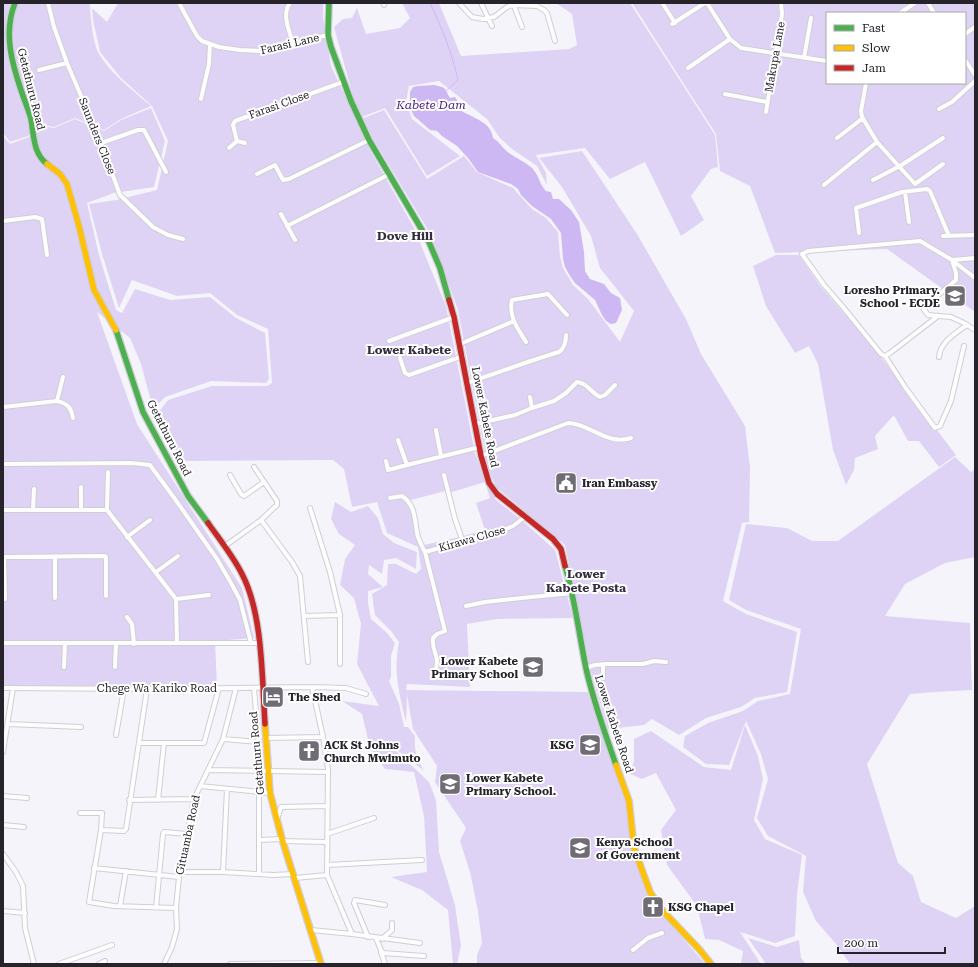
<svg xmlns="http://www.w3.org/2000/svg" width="978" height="967" viewBox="0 0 978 967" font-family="'Roboto Serif',serif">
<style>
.green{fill:#dfd3f5;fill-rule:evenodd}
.water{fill:#ceb8f4}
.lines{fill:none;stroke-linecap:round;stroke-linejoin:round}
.stream{stroke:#ceb8f4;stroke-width:1}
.street-casing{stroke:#d0ced5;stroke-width:6}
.fast-casing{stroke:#d0ced5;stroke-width:8}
.slow-casing{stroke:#d0ced5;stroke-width:8}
.jam-casing{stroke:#d0ced5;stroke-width:8}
.street{stroke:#fefdfe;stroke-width:4}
.fast{stroke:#4caf50;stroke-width:5.5}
.slow{stroke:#ffc107;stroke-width:5.5}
.jam{stroke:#c62828;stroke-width:5.5}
.labels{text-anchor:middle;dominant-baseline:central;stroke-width:4;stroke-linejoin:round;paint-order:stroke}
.street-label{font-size:11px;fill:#26232b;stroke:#fff}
.poi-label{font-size:11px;font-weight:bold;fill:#26232b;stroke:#fff;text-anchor:start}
.water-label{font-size:12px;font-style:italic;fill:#4f2180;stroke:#fff}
.neighbourhood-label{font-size:12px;font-weight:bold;fill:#342e3e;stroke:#fff}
</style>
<rect width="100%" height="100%" fill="#f6f4fb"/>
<path class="green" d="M3,3H90C90,15 93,44 99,54C110,73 135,92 151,106L121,119L104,130L75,118L54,127L37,124L28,136L10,142L3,133Z
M118,3H323V18L331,66L370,150L414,228L446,306L475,453L483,475L496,500L525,523L555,550L573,618L497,619L467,624L470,687L407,684L406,690L588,692L627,804L630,846L653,903L705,964H477V955L482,943L478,911L470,872L460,841L466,828L435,782L437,766L413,729L407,695L406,722C399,692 393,673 399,642L391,631L375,615L372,594L387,585L388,564H396L416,574L421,569L418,547L387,533L377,502L352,507L344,469L333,460L183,461L154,418L168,400L212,386H267L272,383L268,329L237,315L210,293L177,296L132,280L119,308L102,254L89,204L116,200L157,190L168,141L152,106L121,78L100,52L93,20L92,8L107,22ZM485,482L490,498L476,503L485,530L463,536L449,493ZM445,491L459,537L424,545L416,523L411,500Z
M402,3H439L461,56L569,49L577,45L572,14L556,3H630L715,135L718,167L711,169L691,196L704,220L681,236L645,162L610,179L585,148L536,155L546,173L547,185L537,166L512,149L499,137L487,119L439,81L409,86L406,102L412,119L460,156L427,176L385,108L359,118L334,27L343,19L352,18L357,8L366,34L400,28L410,18Z
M632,3H975V312L887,249L775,253L750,186L720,171L716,134ZM827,13H965V83H827Z
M151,108L165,141L154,187L114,193L87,203L99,255L116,310L122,313L135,289L170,300L210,297L236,318L265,333L269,379L266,383L211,381L165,397L153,409L141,364L130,338L97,312L137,424L242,588L254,638L215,641L217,686H3V136L10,144L29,137L37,125L54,128L75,119L104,131L121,120Z
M384,110L427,179L464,156L477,172L513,188L532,209L546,218L558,232L560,256L563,268L573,285L588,299L620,342L634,311L600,268L591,236L562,187L539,158L582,151L637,234L686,319L701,354L745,426L750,467L749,522L742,523L723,601L746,614L797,632L787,692L755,698L741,707L706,718L679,735L652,719L644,725L608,729L591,672L565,545L496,487L488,468L458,310L431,235L361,119Z
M776,255H799L821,287L870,343L956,455L939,467L919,441H908L895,417L893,416L875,436L878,449L855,458L854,470L846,485L833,450L818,364L809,346L795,353L766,306L753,266Z
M955,457L971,472L975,469V557L945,563L905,584L885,616L970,623L972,690L935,692L910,694L867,764L898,863L913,876L921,902L956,918L975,906V964H850L837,945L816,921L803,892L806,856L768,836L757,818L768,779L761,754L746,721L729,765L706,764L683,747L685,736L708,723L743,711L758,701L790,694L801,629L746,610L729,600L746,524L787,528L812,541H838Z
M335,502L351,512L368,506L378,518L383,534L394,543L417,552L416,569L396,558L384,560L382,574L369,565L368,574L383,587L368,591V603L371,619L386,632L395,643L391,656V677L389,681L399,704L404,727H408L415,736C414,751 417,758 424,771L407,757L393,748L429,782L436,800L439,852L455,905L461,946L457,964H453L448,910L422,890L391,877L427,872L424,816L414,772L385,769L370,748L362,714L342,701L379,706L357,664L361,624L354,598L340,585L345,559L355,545L339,534L331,519Z
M745,725L758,756L763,779L754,820L765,839L802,855L797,895L795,936L775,943L740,932L761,964H741L743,951L719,940L705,939L697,906L667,865L661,830L676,810L656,773L642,779L630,774L634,761V739L651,731L704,767L731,770Z
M748,938L777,947L799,940L801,958L806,964H766Z"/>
<path class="water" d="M434,85C448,88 444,88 450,98L455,97L460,105V110C472,118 491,121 493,138C500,142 503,149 509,153C517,159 526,162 533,169C539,176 540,185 546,191L551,192L553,199H559L571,210L579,222L584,252L585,271L590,279L604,284L611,293L620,298L622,310L616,323L611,324L606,321L602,315L595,300L575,283L570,276L565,267L563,259L561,233L551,219L532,206L521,195L518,189L511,184L478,172L468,158L457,146L442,136L437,131L430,130L414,116L410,108V92L413,87L418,86Z"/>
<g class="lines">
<path class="stream" d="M430,3C442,28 452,53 458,80L447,90"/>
<g class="street-casing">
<path id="street" d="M48,3L54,27L67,63L101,143L120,195L153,227L168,235L183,239
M179,3L197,36L202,41L219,47L240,50L261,51L328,35
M290,3C281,15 290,31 293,44
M384,3V5
M459,3L472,17L483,19L494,17L507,7L513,5L537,6L544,10L547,13L555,41
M481,3L492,26
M513,3L522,27
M707,3L730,39L741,48L827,61
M928,3L934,13
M663,4L675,23
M900,13L915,3
M672,24L705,3
M965,34L975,27
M804,58L811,18
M965,60L975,75
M688,68L730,39
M39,70L67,63
M866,83L861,111L862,117L877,142L915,184L943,164
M725,94L767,102
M201,99L209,64L210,44
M939,109L952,102L975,81
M766,112L782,14L781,3
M837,138L863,118
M237,141L233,125L235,121L343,82
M101,143L138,130H144L166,172
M229,148L237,141L245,143
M257,174L275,165L283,180L289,179L369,140
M873,180L900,166L943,138
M824,185L877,142
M905,192L909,222
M281,214L295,240
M3,221L35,217L42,219L47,255
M287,226L390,174
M859,233L856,208L902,192L927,189L930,191L949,236
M943,236L975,235
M975,258L952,260L956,273V280L923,308L928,315L951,317L964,323L975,330
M938,316L890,353L885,356L881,354L843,307L824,285L802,254L808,251L920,241L952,260L975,278
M389,341L454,317
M526,342C518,329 508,316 512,300L548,294L567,315
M460,344L514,321
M885,356L905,387L935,428L940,426L951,401L964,346
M939,357C940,342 956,333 967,325
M400,358L405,373L409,375L463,356
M467,383C498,373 528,361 559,352C565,348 566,342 566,335
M530,397L532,408
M57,401L63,377
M3,407L57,401C68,404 71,407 73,418
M475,424L515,415L532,408L554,401L566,393L577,382C588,383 591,393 600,397L605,395L615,385
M436,430L441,456
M398,440L407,465L480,447
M481,456L568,423C589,423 607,446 631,438
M386,461L388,470L407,465
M3,464L131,463L150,465L175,499L217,559L231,583L240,600L251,643
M230,475L241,494L244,496L264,482
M444,475L455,519L463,542
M81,487V510
M390,498L402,496C417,506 414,522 418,537C420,542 422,547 425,552
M310,508L330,572L340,615V664
M3,510H107L176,599L177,643
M33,510L34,489
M107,510L108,472
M261,520L292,562L300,576L308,662
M127,537L150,520
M225,546L261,520L277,505V501L254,467
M3,557L105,556L106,557V596
M4,557L5,599
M156,572L178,556
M55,598V557
M176,599L209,595
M466,606L485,602L531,597L573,593
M304,616L340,615
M127,617L132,624L134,644
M3,643H259
M64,667L65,643
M115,667L116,644
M586,668L595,665L606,664H643L654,661L666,662
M435,672C441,656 431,651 433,638L437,634L445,631L425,552L506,529L513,526L526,516
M603,678V664
M312,687L323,737L328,769L327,875L352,934
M3,688L147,689L312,687L346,688L366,694
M254,688L261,771
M8,724L81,727
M116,735L124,689
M265,738L323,737
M223,739L259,742
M140,743H204L219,688
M3,752L13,688
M209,770L328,772
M200,786L270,793
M227,789L223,872L273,875L293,874
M3,796L27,798
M129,800L194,799
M158,800L164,743
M80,813H102L101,830L89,902L114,906L176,908
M277,819L281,807L327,806
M3,825L24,827
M101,830L124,831L126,829L147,689
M327,834L374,818
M259,840L282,839
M282,841L327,842
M3,854L16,872L23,886L25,928L34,964
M327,865L422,860
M94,868L179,877
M179,872H223
M259,874V792
M295,878L327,875
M120,906L126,871
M156,908L163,834L164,832L187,834
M3,911L25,913
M311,930L352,934L420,943
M368,937L354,903L355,900L385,905
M376,938L381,950L383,953L424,956
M382,939L392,930V923
M633,950L648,938L662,933
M381,952L385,964
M59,964L112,945
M99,964L105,961
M164,964L172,947L177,929L176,908L179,877L194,799L223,739L236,688
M230,964L321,963"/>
</g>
<g class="fast-casing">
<path id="fast" d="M15,3C3,33 12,64 22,93C25,102 29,111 31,119C34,136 33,153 47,164
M329,3L328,35L331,47L351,101L369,140L429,242L440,268L449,300
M116,330L143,412L188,496L208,523
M565,566C575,599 579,634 586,668C593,701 605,733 616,765"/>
</g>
<g class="slow-casing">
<path id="slow" d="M47,164L60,174L67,184L79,226L94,290L116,330
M265,724L270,793L282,839L321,964
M616,765L629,801L634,848L650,892L660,908L699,949L711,964"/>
</g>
<g class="jam-casing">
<path id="jam" d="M449,300L454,317L481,456L489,483L497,494L553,539L561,549L565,566
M208,523C220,540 233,556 242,574C263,614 262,679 265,724"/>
</g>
<use href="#street" class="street"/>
<use href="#fast" class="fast"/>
<use href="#slow" class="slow"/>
<use href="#jam" class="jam"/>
</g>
<defs>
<g id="school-square" transform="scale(1.15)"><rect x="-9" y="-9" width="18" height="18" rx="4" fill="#6f6c74" stroke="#fff"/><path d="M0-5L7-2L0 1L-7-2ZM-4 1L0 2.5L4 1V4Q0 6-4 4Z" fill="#fff"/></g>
<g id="civic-square" transform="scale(1.15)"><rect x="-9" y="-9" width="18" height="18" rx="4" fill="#6f6c74" stroke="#fff"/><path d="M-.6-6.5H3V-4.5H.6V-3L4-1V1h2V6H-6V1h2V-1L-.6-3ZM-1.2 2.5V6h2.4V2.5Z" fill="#fff"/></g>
<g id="hotel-square" transform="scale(1.15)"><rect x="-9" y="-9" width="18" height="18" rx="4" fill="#6f6c74" stroke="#fff"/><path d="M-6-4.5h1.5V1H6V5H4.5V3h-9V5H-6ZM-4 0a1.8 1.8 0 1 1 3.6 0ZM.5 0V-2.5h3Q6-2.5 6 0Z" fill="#fff"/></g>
<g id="church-square" transform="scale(1.15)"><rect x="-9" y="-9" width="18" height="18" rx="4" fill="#6f6c74" stroke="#fff"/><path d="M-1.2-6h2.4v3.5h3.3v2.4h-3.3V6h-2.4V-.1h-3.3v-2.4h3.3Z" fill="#fff"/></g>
<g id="university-square" transform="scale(1.15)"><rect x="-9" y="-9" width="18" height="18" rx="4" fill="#6f6c74" stroke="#fff"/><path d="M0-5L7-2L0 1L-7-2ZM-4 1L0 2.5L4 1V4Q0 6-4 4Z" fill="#fff"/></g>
</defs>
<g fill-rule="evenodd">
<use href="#school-square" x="955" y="296"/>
<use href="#civic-square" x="566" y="483"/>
<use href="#school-square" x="533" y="667"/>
<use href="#hotel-square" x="273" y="697"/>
<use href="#school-square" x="590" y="745"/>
<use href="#church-square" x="309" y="751"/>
<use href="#school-square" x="450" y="784"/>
<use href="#university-square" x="580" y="848"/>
<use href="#church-square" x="653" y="907"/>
</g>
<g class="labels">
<g class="street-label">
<text transform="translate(290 44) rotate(-13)">Farasi Lane</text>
<text transform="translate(775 57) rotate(-80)">Makupa Lane</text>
<text transform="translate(31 89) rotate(76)">Getathuru Road</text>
<text transform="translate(279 105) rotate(-20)">Farasi Close</text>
<text transform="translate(97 136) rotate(68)">Saunders Close</text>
<text transform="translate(485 417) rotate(79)">Lower Kabete Road</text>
<text transform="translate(169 438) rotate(63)">Getathuru Road</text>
<text transform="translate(472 539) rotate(-16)">Kirawa Close</text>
<text x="157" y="688">Chege Wa Kariko Road</text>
<text transform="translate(614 724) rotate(72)">Lower Kabete Road</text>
<text transform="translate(257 753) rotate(-95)">Getathuru Road</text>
<text transform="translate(188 835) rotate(-78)">Gituamba Road</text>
</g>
<g class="poi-label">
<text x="940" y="290" text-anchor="end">Loresho Primary.<tspan x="940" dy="13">School - ECDE</tspan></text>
<text x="582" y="483">Iran Embassy</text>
<text x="518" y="661" text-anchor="end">Lower Kabete<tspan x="518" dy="13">Primary School</tspan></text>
<text x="288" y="697">The Shed</text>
<text x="324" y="745">ACK St Johns<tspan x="324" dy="13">Church Mwimuto</tspan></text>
<text x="574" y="745" text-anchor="end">KSG</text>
<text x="466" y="778">Lower Kabete<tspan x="466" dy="13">Primary School.</tspan></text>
<text x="596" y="842">Kenya School<tspan x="596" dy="13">of Government</tspan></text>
<text x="668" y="907">KSG Chapel</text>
</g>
<g class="water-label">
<text x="431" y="105">Kabete Dam</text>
</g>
<g class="neighbourhood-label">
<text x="405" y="236">Dove Hill</text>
<text x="409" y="350">Lower Kabete</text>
<text x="586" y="574">Lower<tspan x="586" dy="14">Kabete Posta</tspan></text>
</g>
</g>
<rect width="978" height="967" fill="none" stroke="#26232b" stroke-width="8"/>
<rect x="826" y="12" width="140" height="72" fill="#ffffff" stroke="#a8a7aa"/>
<rect x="834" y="25" width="20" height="6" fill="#4caf50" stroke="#a8a7aa"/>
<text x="862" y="32" font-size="12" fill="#26232b">Fast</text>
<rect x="834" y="45" width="20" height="6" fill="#ffc107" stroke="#a8a7aa"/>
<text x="862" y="52" font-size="12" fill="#26232b">Slow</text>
<rect x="834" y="65" width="20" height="6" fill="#c62828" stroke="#a8a7aa"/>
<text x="862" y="72" font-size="12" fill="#26232b">Jam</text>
<path d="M838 947v6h107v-6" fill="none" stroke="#26232b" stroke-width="2"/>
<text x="844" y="947" font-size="12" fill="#26232b" stroke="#ffffff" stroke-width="3" paint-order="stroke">200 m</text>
</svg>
